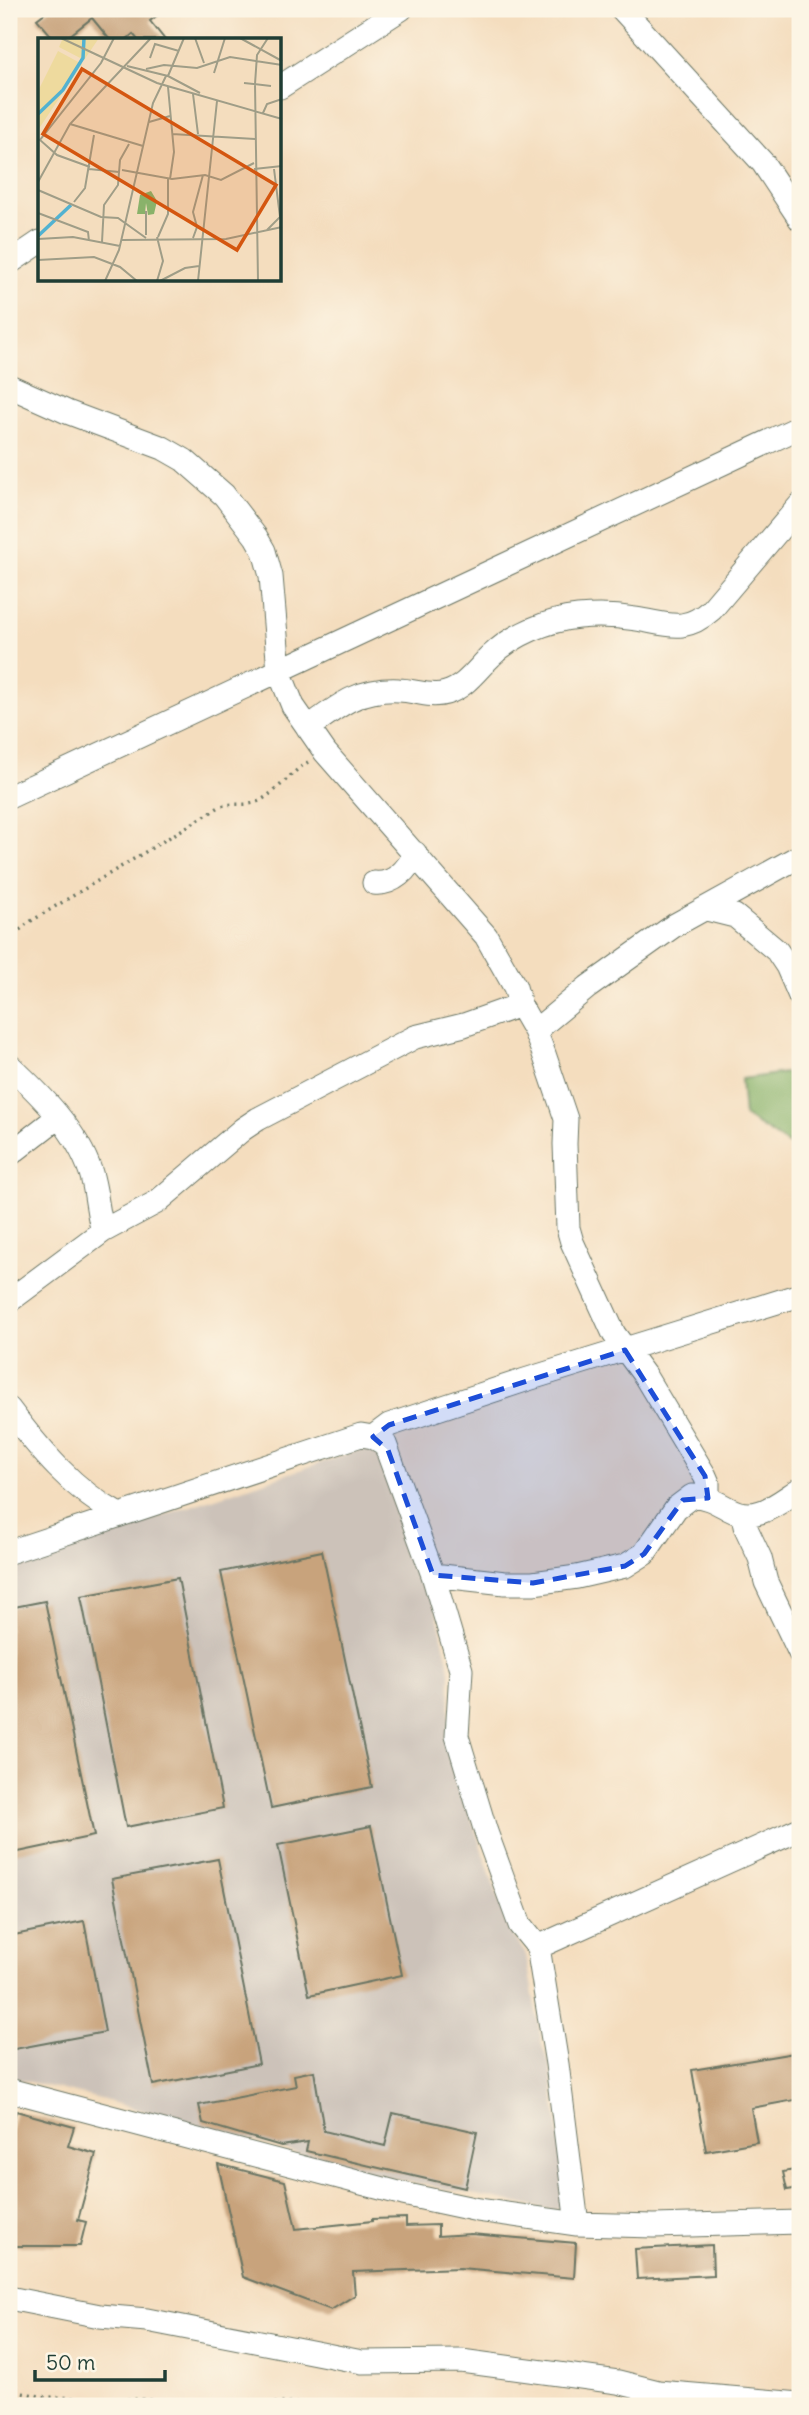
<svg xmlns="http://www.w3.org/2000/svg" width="809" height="2415" viewBox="0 0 809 2415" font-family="Delius,sans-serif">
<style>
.industrial{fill:#ccc2b9}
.forest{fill:#89b26a;stroke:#54784f;stroke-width:2}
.building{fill:#c8a37c}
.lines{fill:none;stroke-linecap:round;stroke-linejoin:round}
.minor-casing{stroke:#6a7564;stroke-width:25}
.path{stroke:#6a7564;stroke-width:3.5;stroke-dasharray:2 5;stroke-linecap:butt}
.minor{stroke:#fff;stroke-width:23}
.marked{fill:#1d4ed8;fill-opacity:0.2;stroke:#1d4ed8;stroke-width:5;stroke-dasharray:14 9;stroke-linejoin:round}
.inset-river{fill:none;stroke:#52b2d1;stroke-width:3.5}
.inset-road{fill:none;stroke:#9f9d87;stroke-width:2}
.view{fill:#d45610;fill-opacity:0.15;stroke:#d45610;stroke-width:3.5}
.inset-edge{fill:none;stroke:#1f3d34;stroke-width:3.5}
</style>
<rect width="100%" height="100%" fill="#fcf5e5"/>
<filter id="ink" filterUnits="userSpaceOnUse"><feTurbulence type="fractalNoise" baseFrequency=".0143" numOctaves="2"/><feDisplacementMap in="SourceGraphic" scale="14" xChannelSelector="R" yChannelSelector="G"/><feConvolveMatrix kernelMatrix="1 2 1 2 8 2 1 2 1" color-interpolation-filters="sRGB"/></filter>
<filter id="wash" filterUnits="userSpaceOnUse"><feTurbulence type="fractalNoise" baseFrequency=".00686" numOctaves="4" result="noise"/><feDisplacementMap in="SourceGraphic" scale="28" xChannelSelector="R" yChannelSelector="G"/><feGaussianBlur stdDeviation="1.57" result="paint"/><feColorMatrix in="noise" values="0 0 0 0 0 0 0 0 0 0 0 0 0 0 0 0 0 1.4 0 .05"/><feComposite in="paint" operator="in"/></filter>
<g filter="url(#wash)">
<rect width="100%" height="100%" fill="#f4ddbe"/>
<path class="industrial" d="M365,1448L376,1450L429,1579L450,1671L449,1742L457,1776L508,1927L526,1955L542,2046L550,2065L567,2201L563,2208L552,2210L382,2176L100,2099L9,2077V1567Z"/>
<path class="forest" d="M800,1071V1157L791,1146L744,1116L741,1079Z"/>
<g id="blocks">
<path class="building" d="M50,9H165L150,21L165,40H138L133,34L126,40H110L92,18L64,40H55L37,19Z
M322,1551L372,1787L271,1808L221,1572Z
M178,1578L223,1808L126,1827L81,1596Z
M45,1601L94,1836L9,1854V1608Z
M371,1826L402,1975L309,1995L278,1845Z
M218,1859L259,2064L153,2085L112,1879Z
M84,1921L105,2032L9,2050V1936Z
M800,2052V2099L751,2108L757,2142L706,2151L692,2070Z
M314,2071L324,2131L385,2146L393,2113L477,2132L465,2188L306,2151L308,2142L281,2146L203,2123L199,2105L296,2086L294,2075Z
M16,2111L74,2127L68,2146L96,2154L78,2220L86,2222L80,2246H9V2130H11Z
M218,2164L285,2181L296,2229L372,2221V2219L406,2218V2226L438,2225V2236L471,2234L576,2243L574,2278L460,2268L353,2272L355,2295L331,2310L243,2277Z
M800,2169V2188L787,2190L783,2172Z
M712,2245L713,2275L637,2279L635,2249Z"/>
</g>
</g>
<g filter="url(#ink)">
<use href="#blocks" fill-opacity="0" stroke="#6a7564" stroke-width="2"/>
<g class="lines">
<g class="minor-casing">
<path id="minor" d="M622,9L763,163L800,219
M280,87L401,9
M9,263L40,242
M9,386L67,412L163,448L184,460L224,495L256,537L264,551L271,576L279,671L293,706L325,752L486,936L515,987L520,1005L535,1031L544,1054L566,1119L565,1144L568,1228L572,1242L614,1334L645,1376L705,1476L708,1483V1498
M308,728C338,706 359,688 399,690C414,690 430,698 446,693C466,687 477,669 491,656C512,635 548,620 578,617C597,615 618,616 636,619C668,624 684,634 711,610L800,505
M9,797L800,427
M374,883C393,885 408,870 415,853
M707,909L735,916L777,951L787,966L800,996
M535,1031L588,987L675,925L800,856
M9,1065C41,1095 77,1130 91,1173C97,1192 97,1212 103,1231
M9,1155L58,1117
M9,1301L103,1231L157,1202L243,1129L258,1119L415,1037L464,1025L520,1005
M9,1409C39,1449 73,1490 119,1515
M373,1437L389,1425L525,1380L800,1295
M743,1516L745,1526L760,1558L766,1582L800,1653
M9,1552L361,1435L373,1437L385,1444L433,1575L461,1670L457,1736L486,1832L520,1925L538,1947L557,2064L577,2224
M433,1575L505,1583H533L577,1577L625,1566L644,1554L676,1508L692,1496C707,1496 716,1502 729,1509C756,1524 778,1503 800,1489
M538,1947L800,1829
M9,2090L403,2194L478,2210L577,2224L654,2226L800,2222
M9,2298L100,2316L147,2320L362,2362L461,2361L618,2382L658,2392L800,2404"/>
</g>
<path class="path" d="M9,939L28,923L221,806C234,802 247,807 259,801C277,792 290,773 308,762
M9,2391L47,2397L350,2405L444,2400L614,2406"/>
<use href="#minor" class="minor"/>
</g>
</g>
<path class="marked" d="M625,1350L705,1476L708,1498L683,1500L644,1554L625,1566L533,1583L433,1575L388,1450L373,1437L389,1425Z"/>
<g transform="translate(38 38)">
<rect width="243" height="243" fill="#f4ddbe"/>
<path d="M113,153L119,163L116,176L110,177L108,165L107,176H99L102,157Z" fill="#89b26a"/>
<path d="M25,0H61L46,22L21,9ZM20,13L44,26L0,92V53Z" fill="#eeda9e"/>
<path class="inset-river" d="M0,76L25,52L45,20L46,0M0,198L33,167"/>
<path class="inset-road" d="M23,0L119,45L244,81M157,0L166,25M202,0L244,23M112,20L117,6L141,13M89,28L130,38L162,55M108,31L126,27L159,30L192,19L244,27M176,35L187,0M130,38L146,0M206,45L233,48M130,49L136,114L132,141M155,56L160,96M225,75L229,66L244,61M111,84L132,78M32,86L105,108M134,96L217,101M52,129L19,117L2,102L63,25L76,0M51,131L81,134M216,131L244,128M84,132L134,141L167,137L183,142L216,125M0,144L32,86L113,0M0,152L63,179L80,180L108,200M36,164L47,150L56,97M108,173V197M0,175L50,194L51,203M229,192L242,179L236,131M119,199L125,223L119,243M120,199L130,176V141M155,200L159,189L155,174L165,137M0,201L35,199L82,208M84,202L188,201L244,189M64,204L66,167L80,147L82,122L91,106M0,222L56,219L82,229L99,243M67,243L81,212L115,65L128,38M122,243L147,230L161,228M160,243L179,63M220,243L217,46L219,17L230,0"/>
<path class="view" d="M44,31L238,147L199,212L5,96Z"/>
<rect width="243" height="243" class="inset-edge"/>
</g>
<rect width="809" height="2415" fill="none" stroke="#fcf5e5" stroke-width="35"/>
<path d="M35 2370v10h130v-10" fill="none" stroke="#1f3d34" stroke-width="3.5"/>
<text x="46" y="2370" font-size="21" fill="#1f3d34" stroke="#fcf5e5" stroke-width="5" paint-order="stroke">50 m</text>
</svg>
